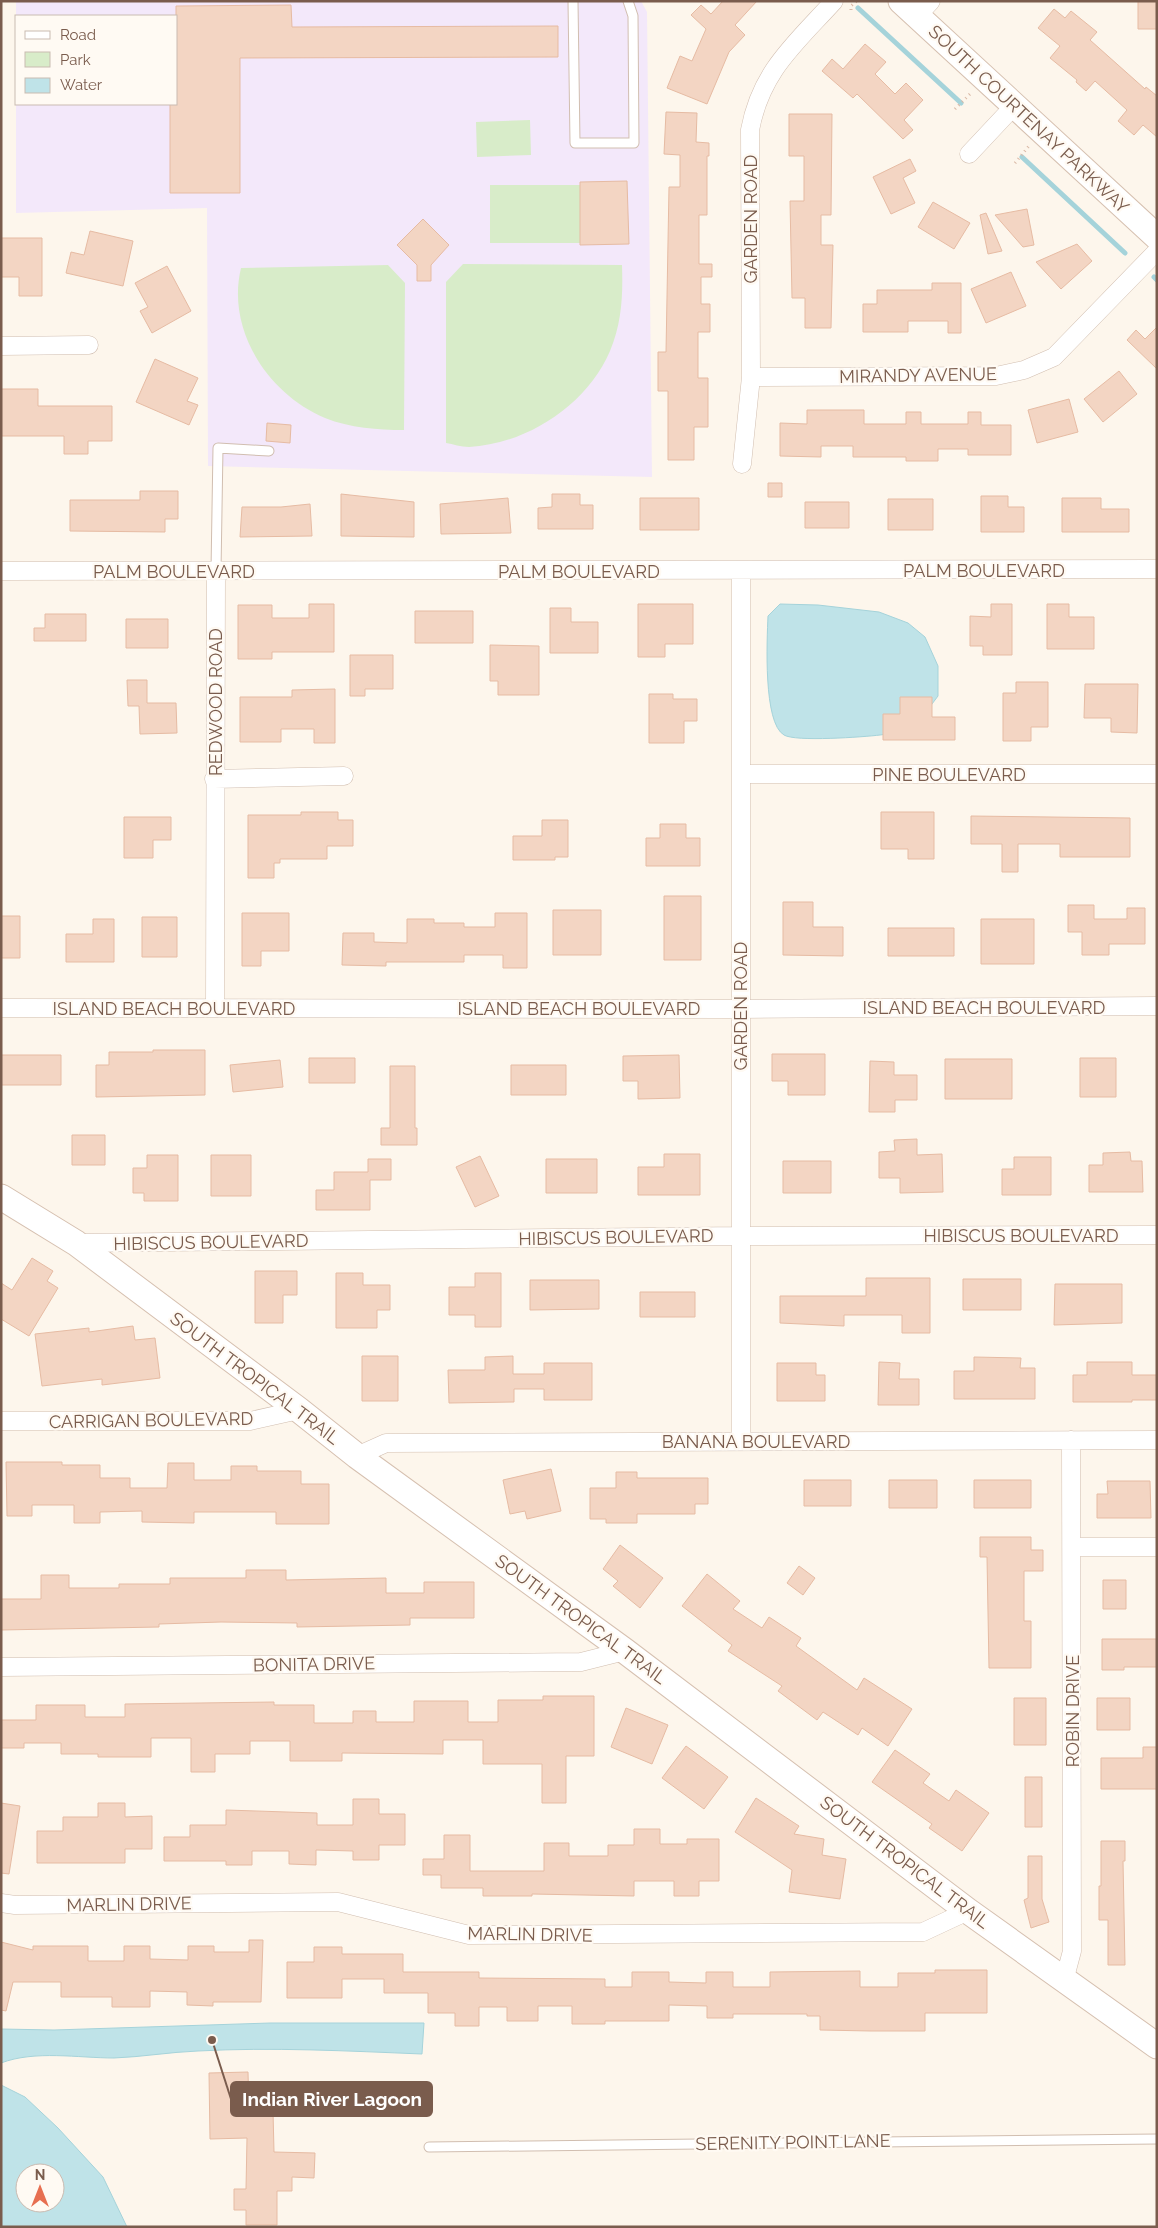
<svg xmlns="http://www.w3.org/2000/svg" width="1158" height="2228" viewBox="0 0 1158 2228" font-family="Raleway,sans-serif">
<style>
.education{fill:#f3e8fa;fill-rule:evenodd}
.green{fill:#d8ecc9}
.water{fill:#bfe3e8;stroke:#a5d3da;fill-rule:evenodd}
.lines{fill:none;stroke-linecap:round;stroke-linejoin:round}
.stream{stroke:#a5d3da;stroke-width:5}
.building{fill:#f3d5c3;stroke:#e6bba3}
.lane-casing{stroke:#d1beb0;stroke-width:11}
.street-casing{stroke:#d1beb0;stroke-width:19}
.secondary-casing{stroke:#d6c0b0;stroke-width:27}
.path{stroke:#d9b8a5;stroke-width:3;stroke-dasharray:1 4;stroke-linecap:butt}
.lane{stroke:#fff;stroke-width:9}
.street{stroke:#fff;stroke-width:18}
.secondary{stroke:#fff;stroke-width:25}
.labels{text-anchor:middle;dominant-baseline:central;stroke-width:4.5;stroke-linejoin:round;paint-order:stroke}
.street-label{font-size:18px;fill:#7a5c4d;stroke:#fffaf3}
.leader{fill:none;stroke:#7a5c4d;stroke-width:2}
.callout-dot{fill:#7a5c4d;stroke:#fffaf3;stroke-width:2}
.callout{fill:#7a5c4d;stroke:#7a5c4d;stroke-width:2}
.callout-label{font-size:19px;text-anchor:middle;font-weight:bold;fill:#fff}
</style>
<rect width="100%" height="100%" fill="#fdf6ec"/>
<path class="education" d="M16,1H641L647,12L652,477L208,466L207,208L16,213ZM16,16H176V104H16Z"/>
<path class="green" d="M530,120L531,155L477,157L476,122Z
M490,185H580V243H490Z
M463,264L622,265C623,294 622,323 610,351C587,405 527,444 469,447C461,447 453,444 446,443V282Z
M388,265L405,283L404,430C378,430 350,428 325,418C268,394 226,330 241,268Z"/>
<path class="water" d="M780,604L818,605L879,612L908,623L925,637L938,666V696L914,728C902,731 891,734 880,735C864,737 795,742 784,735C763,723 767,640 768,616Z
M270,2023H424L422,2054C348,2051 272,2047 198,2051C170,2052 142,2057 114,2058C78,2058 35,2050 1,2063V2029L54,2030Z
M1,2085L25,2097L58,2128L103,2177L127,2227H1ZM25,2173H55V2203H25Z"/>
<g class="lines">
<path class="stream" d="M858,8L961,103
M1022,157L1125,253
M1154,277L1157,280"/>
</g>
<path class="building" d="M723,1H757L735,25L745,35L729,52L707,104L667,88L680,56L692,61L706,29L691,15L701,5L711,14Z
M1138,1H1157V29H1138Z
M291,5L292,27L558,26V57L240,58V193H170V104H176V6Z
M1054,9L1065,18L1071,11L1097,32L1090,40L1145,89L1146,87L1157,96V137L1143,125L1134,135L1118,121L1127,110L1095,81L1086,91L1076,82L1077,80L1050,58L1060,46L1038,28Z
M865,44L886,62L875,74L895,94L906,83L923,100L904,120L913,130L903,139L857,94L853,98L822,71L832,59L843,69Z
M666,112L697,113L696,142L709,143V156H707V215H699V264H712V277H701V304H710V332H698V378H708V427H694V460H668V391H658V352H666L669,187H680V155L664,154Z
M789,114H832L831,215H821V245H833L831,328H805V298H792L790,201H804V156H789Z
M910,159L916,171L903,178L915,203L891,214L873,177Z
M627,181L629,244L580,245V182Z
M933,202L970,223L954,249L918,227Z
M1027,209L1034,245L1023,247L995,215Z
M986,213L1002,251L988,254L980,215Z
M423,219L449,245L431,265V281H417V265L397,245Z
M90,231L133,241L123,286L66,273L71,252L84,255Z
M1,238H42V296H19V277H1Z
M1077,244L1092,261L1061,289L1036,262Z
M167,266L191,311L152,333L140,311L148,307L135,283Z
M1011,272L1026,306L986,323L971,289Z
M932,283H961V333H948V321H908V332H863V304H877V290H932Z
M1157,327V369L1127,340L1136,330L1145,339Z
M155,359L198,378L187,401L198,405L189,425L136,402Z
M1119,371L1137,394L1103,422L1084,399Z
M1,389H38V406H112V441H88V454H64V436H1Z
M1069,399L1078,432L1037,443L1028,410Z
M807,410H864V424H906V412H921V424H968V412H981V425H1011V455H968V449H938V461H906V457H853V446H821V457L780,456V423L807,424Z
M267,423L291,425L290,443L266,441Z
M768,483H782V497H768Z
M140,491H178V519H165V532L70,531V500H140Z
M341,494L414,502V537L341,536Z
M552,494H580V505H593V529H538V508L552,507Z
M981,496H1008V507H1024V532H981Z
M508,498L511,533L441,534L440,504Z
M640,498H699V530H640Z
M1062,498H1101V509H1129V532H1062Z
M888,499H933V530H888Z
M805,502H849V528H805Z
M310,504L312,536L240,537L242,507H281Z
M309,604H334V652H272V659H238V605H272V618H309Z
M638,604H693V644H665V657H638Z
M991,604H1012V655H983V646H970V616L991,617Z
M1047,604H1069V617H1094V649H1047Z
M550,608H571V622H598V653H550Z
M415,611H473V643H415Z
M45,614H86V641H34V628H45Z
M126,619H168V648H126Z
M490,645L539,646V695H498V681H490Z
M350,655H393V689H365V696H350Z
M127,680H147V703H176L177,733L140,734L139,706H128Z
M1016,682H1048V727H1031V741H1003V693H1016Z
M1085,684H1138L1137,733L1111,732V718H1084Z
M335,689V743H314V729H281V742H240V697H292V690Z
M649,694H673V699H697V721H684V743H649Z
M900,697H932V717H955V740H883V714H900Z
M301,812H338V820H353V846H327V859H280V863H274V878H248V815H301Z
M881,812H934V859H908V849H881Z
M971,816L1130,818V857H1060V844H1018V872H1002V844H971Z
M124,817H171V840H153V858H124Z
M542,820H568V857H555V860H513V836H542Z
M660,824H686V838H700V866H646V838H660Z
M664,896H701V960H664Z
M783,902H813V927H843V956L783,955Z
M1068,905H1094V919H1127V908H1145V944H1109V955H1082V932H1068Z
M553,910H601V955H553Z
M242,913H289V951H261V966H242Z
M495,913H527V968H503V955H464V962H386V966L342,965L343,933H374V942L407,943V919H434V923H464V927H495Z
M1,916H20V958H1Z
M142,917H177V957H142Z
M93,919H114V962H66V934H93Z
M981,919H1034V964H981Z
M888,928H954V956H888Z
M153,1050H205V1095L96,1097V1065H109V1052H153Z
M772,1054H825V1095H788V1081H772Z
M1,1055H61V1085H1Z
M679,1055L680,1098L638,1099V1081H623V1056Z
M309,1058H355V1083H309Z
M1080,1058H1116V1097H1080Z
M945,1059H1012V1099H945Z
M280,1060L283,1087L233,1092L230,1065Z
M870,1061L894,1062V1075H917V1100H895V1112H869Z
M511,1065H566V1095H511Z
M390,1066H415V1128H417V1145H381V1128H390Z
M72,1135H105V1165H72Z
M917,1139V1155L942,1154L943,1192L900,1193V1178H879V1152L895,1151L894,1140Z
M1130,1152L1131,1161H1142L1143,1192H1089V1165H1103V1153Z
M664,1154H700V1195H638V1167H664Z
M147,1155H178V1201H144V1193H133V1168H147Z
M211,1155H251V1196H211Z
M480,1156L499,1196L475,1207L456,1167Z
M1014,1157H1051V1195H1002V1169H1014Z
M368,1159H391V1180H370V1210H316V1190H334V1172H368Z
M546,1159H597V1193H546Z
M783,1161H831V1193H783Z
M32,1258L53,1271L47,1281L58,1288L29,1336L1,1319V1283L12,1290Z
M255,1271H297V1295H283V1323H255Z
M336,1273H363V1285H390V1310H377V1328H336Z
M475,1273H501V1327H475V1315H449V1287H475Z
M866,1278H930V1333H902V1315H844V1326L780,1323V1296H866Z
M963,1279H1021V1310H963Z
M530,1280H599V1309L530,1310Z
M1055,1284H1122V1323L1054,1325Z
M640,1292H695V1317H640Z
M133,1326L135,1340L155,1338L160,1378L102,1385V1379L42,1386L35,1334L89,1328V1332Z
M362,1356H398V1401H362Z
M513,1356V1374H544V1363H592V1400H544V1389H514V1402L449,1403L448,1370H485V1357Z
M974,1357L1021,1358L1020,1368H1035V1399H954V1371H974Z
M879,1362L900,1363L899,1379H919V1405H878Z
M1087,1362H1132V1375H1157V1400H1132V1402H1073V1375H1087Z
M777,1363H816V1375H825V1401H777Z
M6,1462H62V1465H100V1478H130V1488H167L168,1463H194V1480H231V1466H257V1471H301V1484H329V1524H276V1512H194V1523L142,1522V1511L100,1512V1523H74V1505H32V1516H7Z
M551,1469L561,1511L527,1519L525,1511L510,1514L503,1480Z
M616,1472H637V1478H708V1504H695V1514H637V1523H606V1519H590V1488H616Z
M804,1480H851V1506H804Z
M889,1480H937V1508H889Z
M974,1480H1031V1508H974Z
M1107,1481H1150L1151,1518H1097V1494H1108Z
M980,1537H1031V1550H1043V1571H1024V1621H1031V1668H989L987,1557H980Z
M620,1545L663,1578L640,1608L613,1586L618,1581L603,1569Z
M799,1566L815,1578L803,1595L787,1583Z
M246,1570H286V1580L386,1578V1593H424V1582H474V1618H410V1625L297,1627V1623L221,1622L159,1624V1627L1,1630V1599H41V1575H69V1588H119V1584H170V1578H246Z
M707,1574L740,1601L733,1609L762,1628L769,1617L801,1638L796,1646L857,1690L864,1678L912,1709L888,1746L862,1728L858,1735L823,1712L817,1720L778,1691L782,1686L728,1651L732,1645L682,1606Z
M1103,1580H1126V1609H1103Z
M1102,1639H1157V1667H1124V1670H1102Z
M543,1696H594V1756H566V1803H542V1764H483V1740H443V1754L342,1753V1761H290V1741H250V1754H215V1772H191V1738H151V1757H98V1754H61V1743H24V1748H1V1720H36V1705H85V1717H125V1704L274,1702V1705H314V1723H353V1711H376V1722H414V1701H468V1722H498V1700H543Z
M1014,1698H1046V1745H1014Z
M1097,1698H1130V1730H1097Z
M626,1708L668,1725L652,1764L611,1747Z
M686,1746L728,1777L704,1809L662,1778Z
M1143,1747H1157V1789H1101V1758H1143Z
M895,1750L930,1774L923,1783L949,1801L956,1790L989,1813L962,1851L929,1828L932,1824L872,1782Z
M1025,1777H1042V1827H1025Z
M756,1798L799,1826L794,1834L824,1839L822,1855L846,1859L840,1899L789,1892L792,1870L735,1832Z
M353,1799H379V1814H405V1845H379V1860H353V1851L316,1850V1865L289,1864V1851H252V1865H226V1861H164V1837H190V1825H226V1810L317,1813V1825H353Z
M1,1803L20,1806L9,1874L1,1873Z
M98,1803H125V1817L152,1816V1849H125V1863H37V1831H63V1817H98Z
M634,1829H660V1844H687V1839H719V1881H699V1896H674V1881H634V1896L532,1894V1896H483V1888H441V1875H423V1859H444V1835H470V1871H544V1843H569V1856H608V1845H634Z
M1101,1841H1125V1861H1123L1125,1965H1108V1920H1099V1886H1101Z
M1028,1856H1042V1899L1049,1922L1031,1928L1024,1900L1028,1898Z
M249,1940H263L261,2002H213V2006L187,2005V1992L150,1991V2007H112V1997H61V1982H13L6,2011L1,2010V1942L33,1950V1946H88V1961H124V1946H150V1959L188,1960V1946H214V1952H249Z
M314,1947H342V1954H403V1972H479V1978L605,1979V1987H632V1972H669V1982L706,1983V1972H733V1987H770V1972L860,1971V1987H898V1973H935V1970H987V2013H925V2031H871L820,2030V2016H807V2014H733V2018H707V2006L669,2005V2021H605V2024H572V2006H538V2021H507V2007H479V2026H455V2013H428V1993H384V1979H342V1998H287V1962H314Z
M248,2072L249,2111H273L274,2152L315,2153L314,2178L292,2177V2191H277V2225H246V2210H234V2189H246L247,2138L210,2139L209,2073Z"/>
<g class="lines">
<g class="lane-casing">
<path id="lane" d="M573,1L575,143H634L633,16L628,1
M216,571L218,448L269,451
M429,2147L1157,2139"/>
</g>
<g class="street-casing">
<path id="street" d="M917,16L931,1
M969,154L1014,106
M1,346L89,345
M751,377L996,376L1024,370L1054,357L1157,251
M742,464L751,377L750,130C761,71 795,44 834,1
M1,571L1157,569
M742,774H1157
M214,779L344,776
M1,1008L740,1009L1157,1006
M215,1008L216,571
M76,1243L741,1236L1157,1235
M1,1421H250L299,1410
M741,1441V571
M357,1456L386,1443L1157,1440
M1073,1547H1157
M1,1667L581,1662L625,1651
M1,1903L15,1905L338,1902L469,1935L923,1932L968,1911
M1064,1981L1072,1951L1071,1440"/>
</g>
<g class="secondary-casing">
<path id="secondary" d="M901,1L1157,237
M1,1197L76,1243L299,1410L357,1456L625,1651L968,1911L1157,2046"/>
</g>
<path class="path" d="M851,10V6L857,1
M955,109L972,92
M1015,163L1029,146"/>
<use href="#lane" class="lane"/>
<use href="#street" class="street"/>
<use href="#secondary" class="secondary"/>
</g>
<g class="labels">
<g class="street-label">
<text transform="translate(1029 119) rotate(43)">SOUTH COURTENAY PARKWAY</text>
<text transform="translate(750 219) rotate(-90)">GARDEN ROAD</text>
<text transform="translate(918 375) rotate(-1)">MIRANDY AVENUE</text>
<text x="984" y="570">PALM BOULEVARD</text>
<text x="174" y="571">PALM BOULEVARD</text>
<text x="579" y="571">PALM BOULEVARD</text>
<text transform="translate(215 702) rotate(-90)">REDWOOD ROAD</text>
<text x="949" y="774">PINE BOULEVARD</text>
<text transform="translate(740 1006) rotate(-90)">GARDEN ROAD</text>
<text x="984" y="1007">ISLAND BEACH BOULEVARD</text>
<text x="174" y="1008">ISLAND BEACH BOULEVARD</text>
<text x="579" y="1008">ISLAND BEACH BOULEVARD</text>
<text x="1021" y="1235">HIBISCUS BOULEVARD</text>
<text transform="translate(616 1237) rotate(-1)">HIBISCUS BOULEVARD</text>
<text transform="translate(211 1242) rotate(-1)">HIBISCUS BOULEVARD</text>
<text transform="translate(255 1378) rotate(37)">SOUTH TROPICAL TRAIL</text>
<text transform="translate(151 1420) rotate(-1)">CARRIGAN BOULEVARD</text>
<text x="756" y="1441">BANANA BOULEVARD</text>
<text transform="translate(581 1619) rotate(36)">SOUTH TROPICAL TRAIL</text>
<text transform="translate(314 1664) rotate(-1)">BONITA DRIVE</text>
<text transform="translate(1072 1711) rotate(-90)">ROBIN DRIVE</text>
<text transform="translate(905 1862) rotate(37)">SOUTH TROPICAL TRAIL</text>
<text transform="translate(129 1904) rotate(-1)">MARLIN DRIVE</text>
<text transform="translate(530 1934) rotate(1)">MARLIN DRIVE</text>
<text transform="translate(793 2142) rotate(-1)">SERENITY POINT LANE</text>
</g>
</g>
<path class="leader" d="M212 2040L231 2099"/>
<circle class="callout-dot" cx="212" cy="2040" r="5"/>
<rect class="callout" x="231" y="2082" width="201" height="34" rx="5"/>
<g class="callout-label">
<text x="332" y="2106">Indian River Lagoon</text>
</g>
<rect width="1158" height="2228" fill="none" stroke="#7a5c4d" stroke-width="5"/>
<rect x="15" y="15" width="162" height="90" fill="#fffaf3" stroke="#cabbb1"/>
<rect x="25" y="31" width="25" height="8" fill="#ffffff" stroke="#cabbb1"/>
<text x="60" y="40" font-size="15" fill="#7a5c4d">Road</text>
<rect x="25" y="52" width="25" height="15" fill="#d8ecc9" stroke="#cabbb1"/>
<text x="60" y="65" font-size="15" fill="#7a5c4d">Park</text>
<rect x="25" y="78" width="25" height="15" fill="#bfe3e8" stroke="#cabbb1"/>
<text x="60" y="90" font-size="15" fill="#7a5c4d">Water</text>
<g transform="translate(40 2188)"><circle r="24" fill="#fffaf3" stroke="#cabbb1"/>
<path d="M0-4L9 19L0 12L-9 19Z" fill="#e76f51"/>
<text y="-8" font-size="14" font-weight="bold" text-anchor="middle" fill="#7a5c4d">N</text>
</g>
</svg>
